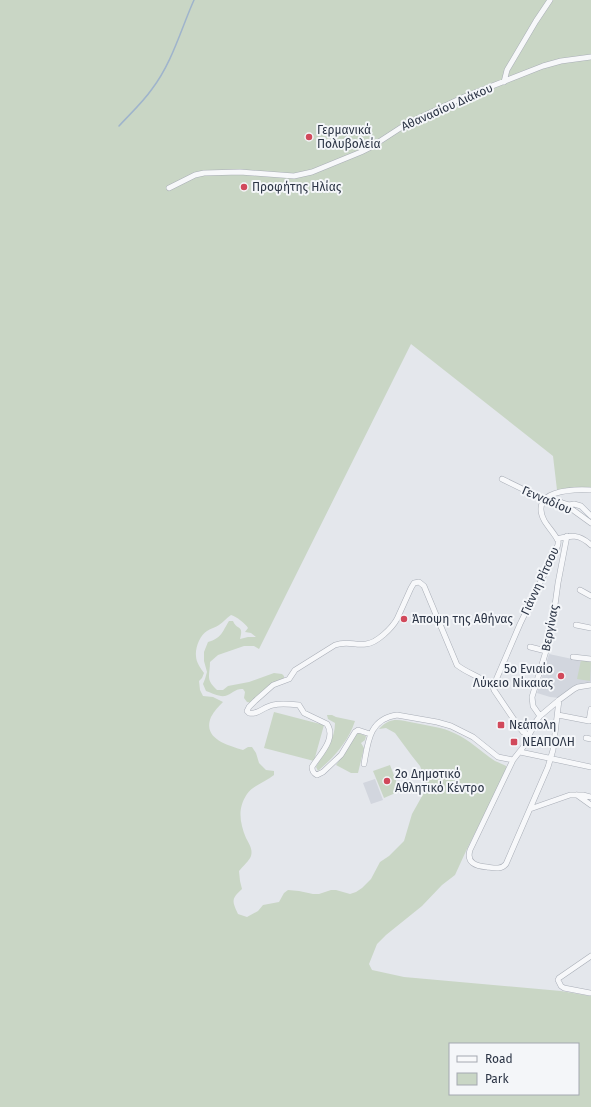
<svg xmlns="http://www.w3.org/2000/svg" width="591" height="1107" viewBox="0 0 591 1107" font-family="'Fira Sans',sans-serif">
<style>
.built{fill:#d2d6de}
.green{fill:#c9d6c5;fill-rule:evenodd}
.lines{fill:none;stroke-linecap:round;stroke-linejoin:round}
.stream{stroke:#9fb4cc;stroke-width:1.5}
.street-casing{stroke:#a9aeb7;stroke-width:6}
.street{stroke:#f7f8fa;stroke-width:5}
.poi-dot{fill:#d1495b;stroke:#f4f6f9;stroke-width:1.5}
.labels{text-anchor:middle;dominant-baseline:central;stroke-width:4;stroke-linejoin:round;paint-order:stroke}
.street-label{font-size:12px;fill:#2b3445;stroke:#f4f6f9}
.poi-label{font-size:12px;fill:#2b3445;stroke:#f4f6f9;text-anchor:start}
</style>
<rect width="100%" height="100%" fill="#e4e7ec"/>
<path class="built" d="M549,654L591,663V683L560,698L550,697L537,693Z
M375,779L383,800L371,804L363,783Z"/>
<path class="green" d="M0,0H591V488L557,490L553,456L411,344L259,649L254,646H244L218,655L210,662C210,676 205,679 217,690H223L228,686L249,682L274,673L282,674L284,676V678L252,703L247,702L244,698L245,692L243,689C236,688 232,694 225,696C219,697 212,693 206,691L203,684L205,679L207,672L204,661V652L208,642C222,638 222,632 229,621H233C237,631 244,624 240,639L248,637H256L251,633L245,632L248,628C246,624 236,616 231,615C226,618 224,622 219,625C215,628 211,628 207,631C200,635 195,648 196,656C196,662 201,669 204,673L202,678L199,681L200,690L203,696L213,697L223,702C219,706 214,711 211,717C202,739 228,745 243,750L248,747H252L256,753L259,763L266,770L274,771V775C266,782 253,785 247,794C237,809 240,823 246,838C249,844 253,849 251,856C249,861 243,866 239,871L240,881L242,889C231,899 232,901 238,914L247,917L258,911L263,905L279,902L284,893L288,890L299,891L313,894H319L331,890H336L350,894L356,892L362,888L371,879L380,862L389,856L404,841L412,814L426,789L425,779L420,766L412,756L395,733L386,728L379,729C390,716 400,720 415,723C429,726 442,727 454,733C470,740 481,752 495,761C499,763 503,764 506,766L507,769L466,851L455,875L442,885L422,906L386,935L377,944L369,964L372,970L404,977L561,991L590,996L591,995V1107H0ZM450,1044H578V1094H450Z
M581,660L591,661L590,681L577,679Z
M274,712L324,725L314,761L264,748Z
M327,715H332L336,717L355,721C348,742 334,757 318,771L316,767C323,753 335,741 335,723L328,719Z
M356,732L366,736L365,740L361,743L364,748L358,773H351L336,765L344,754Z
M390,765L400,791L384,798L373,771Z"/>
<g class="lines">
<path class="stream" d="M119,126C130,114 143,102 152,89C172,63 181,29 194,0"/>
<g class="street-casing">
<path id="street" d="M504,82L507,70L536,21L550,0
M169,188L195,175L204,173L240,172L294,176L312,172L361,152L371,147L408,123L464,97L543,66L561,61L591,57
M502,479L545,500L573,510L591,523
M554,504L556,500H558L562,503L569,505L574,504L581,506L591,516
M557,539C572,535 579,534 591,545
M580,590L591,596
M576,625L591,628
M530,647L546,651
M573,657L591,659
M559,700L553,750L548,767L506,864C501,870 494,868 487,867C476,866 466,863 470,850L513,760L524,746L529,735L537,720L540,716L559,700L574,689L578,687L591,685
M558,715L589,721L591,709
M540,716L533,706L532,697L546,651L552,627L558,583L567,536
M370,734L358,730L355,732L341,755L323,772L317,775C313,773 312,771 312,767C319,755 337,739 327,724L304,713L299,705C290,704 281,703 273,705C263,707 258,715 249,713L247,711L249,707L255,701L273,685L289,679L295,670L335,645C348,640 355,646 366,644C377,643 392,628 397,619L411,588L414,583L419,582L424,586L457,665C468,674 481,676 493,687
M529,735L523,732L519,727L494,690L493,687L520,624L556,550C557,547 559,544 558,541C556,535 547,526 544,520C529,490 573,489 591,490
M586,738L591,739
M520,752L591,767
M364,764C368,742 369,719 397,715L437,722L451,726L473,737L498,757L513,760
M577,795L591,805
M530,809L570,795H583L591,797
M590,993L564,988L561,986L558,980L559,978L591,956"/>
</g>
<use href="#street" class="street"/>
</g>
<g class="poi-dot">
<circle cx="309" cy="137" r="4"/>
<circle cx="244" cy="187" r="4"/>
<circle cx="404" cy="619" r="4"/>
<circle cx="561" cy="676" r="4"/>
<rect x="497" y="721" width="8" height="8" rx="2"/>
<rect x="510" y="738" width="8" height="8" rx="2"/>
<circle cx="387" cy="781" r="4"/>
</g>
<g class="labels">
<g class="street-label">
<text transform="translate(447 107) rotate(-24)">Αθανασίου Διάκου</text>
<text transform="translate(547 500) rotate(23)">Γενναδίου</text>
<text transform="translate(540 581) rotate(-65)">Γιάννη Ρίτσου</text>
<text transform="translate(550 628) rotate(-79)">Βεργίνας</text>
</g>
<g class="poi-label">
<text x="317" y="130">Γερμανικά<tspan x="317" dy="14">Πολυβολεία</tspan></text>
<text x="252" y="187">Προφήτης Ηλίας</text>
<text x="412" y="619">Άποψη της Αθήνας</text>
<text x="553" y="669" text-anchor="end">5ο Ενιαίο<tspan x="553" dy="14">Λύκειο Νίκαιας</tspan></text>
<text x="509" y="725">Νεάπολη</text>
<text x="522" y="742">ΝΕΑΠΟΛΗ</text>
<text x="395" y="774">2o Δημοτικό<tspan x="395" dy="14">Αθλητικό Κέντρο</tspan></text>
</g>
</g>
<rect x="449" y="1043" width="130" height="52" fill="#f4f6f9" stroke="#a4a8b1"/>
<rect x="457" y="1056" width="20" height="6" fill="#f7f8fa" stroke="#a4a8b1"/>
<text x="485" y="1063" font-size="12" fill="#2b3445">Road</text>
<rect x="457" y="1073" width="20" height="12" fill="#c9d6c5" stroke="#a4a8b1"/>
<text x="485" y="1083" font-size="12" fill="#2b3445">Park</text>
</svg>
